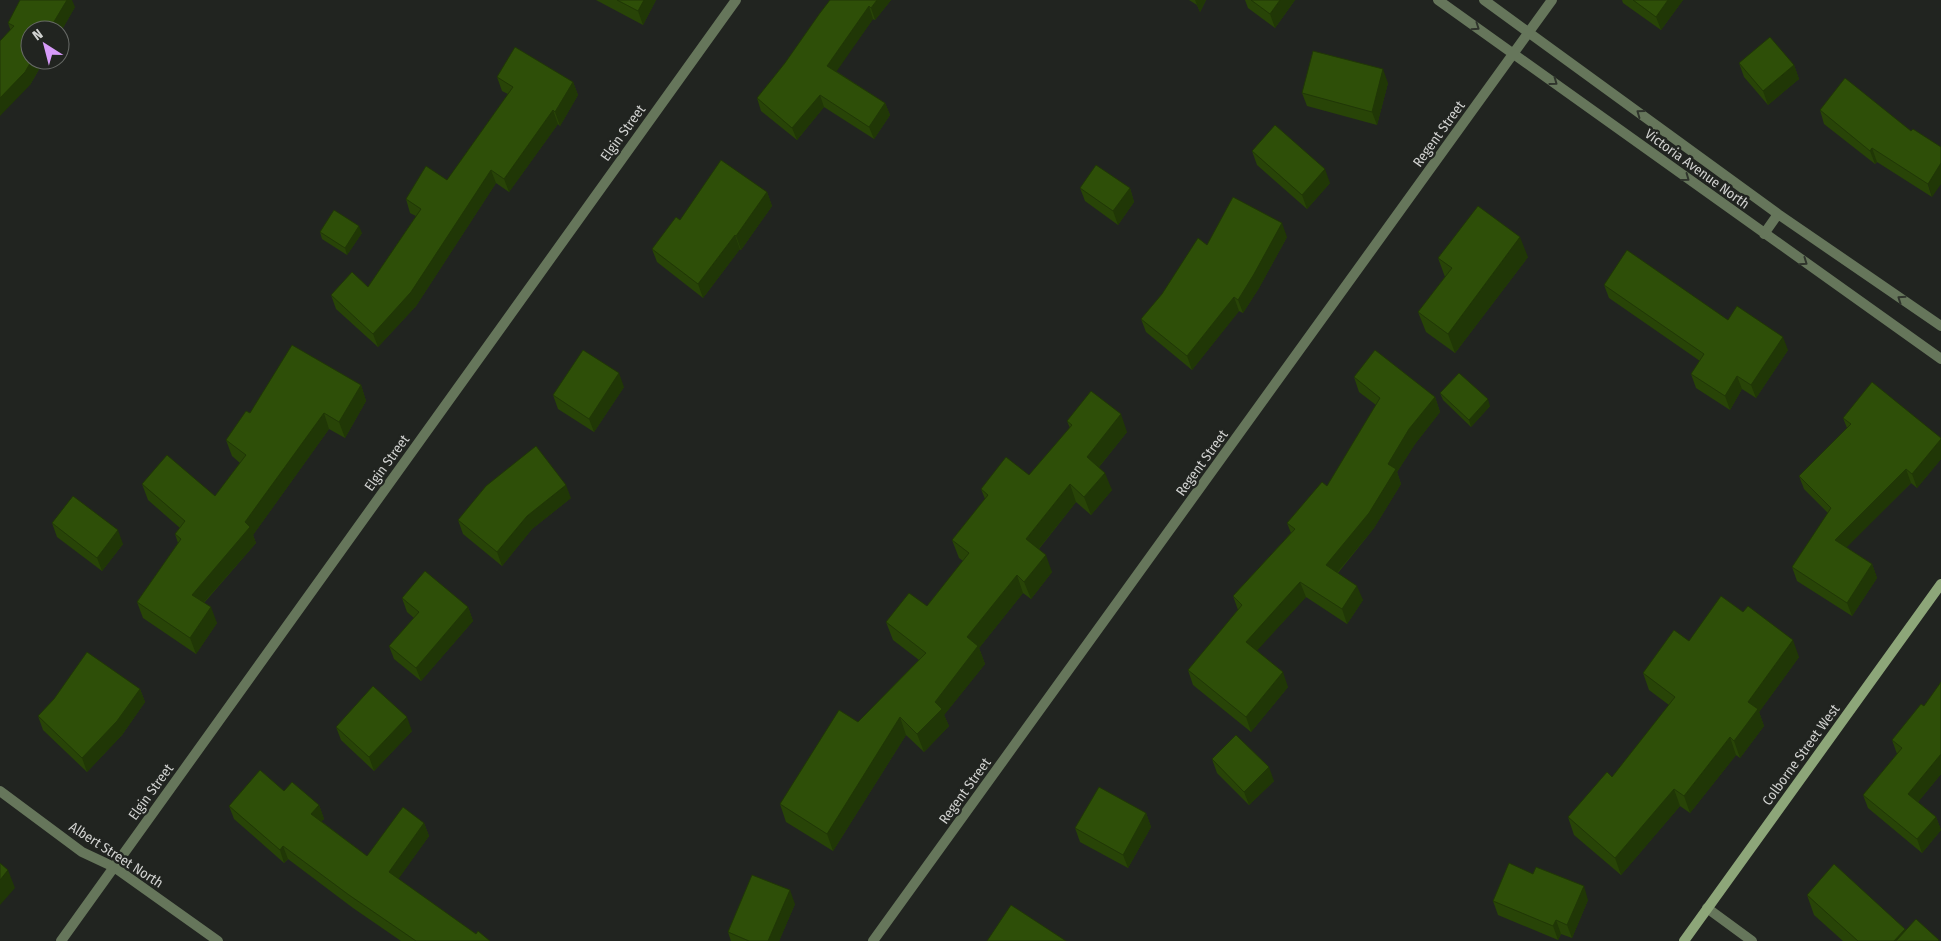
<svg xmlns="http://www.w3.org/2000/svg" width="1941" height="941" viewBox="0 0 1941 941" font-family="'Fira Sans Condensed',sans-serif">
<style>
.lines{fill:none;stroke-linecap:round;stroke-linejoin:round}
.minor{stroke:#66765b;stroke-width:10}
.secondary{stroke:#8da679;stroke-width:10}
.wall{fill:#284407}
.shaded-wall{fill:#203706}
.building{fill:#2e4f08;stroke:#203706}
.oneway{stroke:#2f342c}
.labels{text-anchor:middle;dominant-baseline:central;stroke-width:5;stroke-linejoin:round;paint-order:stroke}
.street-label{font-size:14px;fill:#d1d2d0;stroke:#212420}
</style>
<rect width="100%" height="100%" fill="#212420"/>
<g class="lines">
<path class="minor" d="M1438,0L1941,359
M1484,0L1778,214L1941,326
M1764,234L1778,214
M0,791L82,852L114,867L218,941
M1707,908L1752,941
M61,941L736,0
M873,941L1552,0"/>
<path class="secondary" d="M1684,941L1941,584"/>
</g>
<path class="wall" d="M596,0H656L643,25Z
M830,0H891L875,20L873,19L836,71L885,103L890,115L874,139L824,107L797,140L761,111L757,98L785,63Z
M1189,0H1206L1200,12L1197,5Z
M1245,0H1295L1275,28L1248,8Z
M1622,0H1683L1661,30L1623,3Z
M75,7L30,85L8,23Z
M1739,63L1794,65L1799,79L1768,105L1744,77Z
M497,77L573,82L578,95L560,126L558,124L509,192L496,183L416,306L378,347L336,309L331,295L368,287L416,216L410,213L406,199L447,180L508,94L502,91Z
M1388,83L1377,125L1307,106L1302,93Z
M1820,110L1911,131L1932,197L1877,162L1875,164L1824,124Z
M1252,151L1330,183L1307,209L1257,165Z
M1080,188H1130L1134,202L1118,225L1085,201Z
M767,192L772,206L741,250L740,249L703,298L657,262L652,249L680,220Z
M320,232L362,233L347,255L322,239Z
M1287,237L1259,288L1243,313L1239,311L1192,370L1146,332L1141,319L1207,245Z
M1528,257L1455,353L1426,332L1418,312L1445,277L1438,258Z
M1604,285L1728,320L1788,350L1756,398L1742,389L1730,410L1696,388L1691,374L1700,361L1609,298Z
M1354,377L1435,397L1440,412L1415,444L1397,472L1401,484L1374,528L1338,573L1363,600L1347,624L1306,597L1257,650L1288,687L1251,732L1193,685L1188,670L1238,610L1233,596L1291,533L1287,523L1327,486L1376,405L1359,392Z
M361,385L366,401L345,438L329,429L253,535L256,543L204,603L217,623L196,654L143,618L137,602L178,543L175,534L180,528L148,500L142,484L215,496L240,463L232,456L226,440L250,413Z
M624,387L594,432L558,409L553,395Z
M1440,393L1490,406L1471,427L1443,400Z
M1843,418L1941,439V459L1917,488L1911,483L1846,547L1872,564L1877,578L1852,616L1797,581L1792,567L1828,513L1804,489L1799,476L1847,428Z
M1067,421L1127,432L1099,467L1112,490L1091,515L1076,502L1039,549L1052,572L1031,599L1023,593L979,648L985,664L944,715L949,726L924,752L906,735L833,851L786,822L780,804L858,722L919,660L893,640L886,622L927,606L963,561L959,558L952,540L985,499L981,489L1029,475L1070,428Z
M571,498L532,529L502,566L463,534L458,520Z
M52,523L123,544L102,571L57,537Z
M402,598L468,607L473,621L421,681L394,659L389,646L414,618L407,612Z
M1689,641L1799,657L1759,712L1764,726L1740,758L1736,755L1690,813L1680,806L1621,875L1574,835L1568,817L1612,777L1669,705L1649,690L1643,673Z
M1941,682V774L1918,802L1936,817L1941,830L1922,853L1868,808L1863,795L1897,754L1892,740L1924,706Z
M140,689L145,702L122,735L87,772L43,730L38,716Z
M336,727L412,731L374,771L341,740Z
M1212,759L1274,781L1249,805L1217,773Z
M284,791L319,805L324,819L321,821L367,856L424,823L429,836L398,879L476,934L490,941H401L353,908L288,859L284,863L234,819L229,806Z
M1146,813L1151,827L1128,868L1080,842L1075,828Z
M1533,874L1588,900L1572,938L1561,934L1558,940L1498,915L1493,901Z
M1807,895L1905,929L1906,930L1940,941H1843L1814,915Z
M795,904L779,941H731L728,932Z"/>
<path class="shaded-wall" d="M67,0H72L75,7L60,33V30H49Z
M644,0H656L643,25L638,11Z
M877,0H891L875,20L871,8Z
M1195,0H1206L1200,12Z
M1280,0H1295L1275,28L1270,14Z
M1668,0H1683L1661,30L1656,17Z
M869,6L873,19L832,78L827,66Z
M32,60H44L30,85L0,116V98Z
M1794,65L1799,79L1768,105L1763,91Z
M1383,69L1388,83L1377,125L1372,112Z
M573,82L578,95L560,126L555,112Z
M820,95L824,107L797,140L792,128Z
M885,103L890,115L874,139L869,127Z
M553,110L558,124L509,192L504,179Z
M1872,148L1877,162L1875,164L1870,151Z
M1941,163V184L1932,197L1928,184Z
M1325,169L1330,183L1307,209L1302,195Z
M491,170L496,183L416,306L378,347L373,334Z
M1130,188L1134,202L1118,225L1113,211Z
M767,192L772,206L741,250L736,236Z
M1282,223L1287,237L1259,288L1243,313L1238,300Z
M359,226L362,233L347,255L345,248Z
M735,235L740,249L703,298L698,284Z
M1520,237L1528,257L1455,353L1448,334Z
M1234,297L1239,311L1192,370L1187,356Z
M1783,337L1788,350L1756,398L1751,385Z
M619,373L624,387L594,432L589,419Z
M1737,376L1742,389L1730,410L1725,396Z
M361,385L366,401L345,438L339,422Z
M1435,397L1440,412L1415,444L1397,472L1401,484L1374,528L1331,580L1326,565L1409,429Z
M1488,399L1490,406L1471,427L1469,420Z
M324,413L329,429L253,535L256,543L197,610L192,595L245,522Z
M1121,414L1127,432L1093,474L1087,457Z
M1941,439V459L1917,488L1912,474Z
M1906,469L1911,483L1840,554L1835,540Z
M1105,473L1112,490L1091,515L1084,497Z
M1070,484L1076,502L1032,557L1026,539Z
M566,485L571,498L532,529L502,566L497,552L527,516Z
M118,530L123,544L102,571L97,558Z
M1046,555L1052,572L1031,599L1024,582Z
M1872,564L1877,578L1852,616L1847,603Z
M1017,575L1023,593L979,648L985,664L944,715L949,726L924,752L917,734L935,702L967,637Z
M1300,582L1306,597L1252,656L1246,642Z
M1357,586L1363,600L1347,624L1342,609Z
M211,607L217,623L196,654L190,638Z
M468,607L473,621L421,681L416,668Z
M1793,640L1799,657L1759,712L1764,726L1740,758L1734,741L1748,702Z
M1283,672L1288,687L1251,732L1246,717Z
M140,689L145,702L122,735L87,772L82,758Z
M407,717L412,731L374,771L369,757Z
M900,717L906,735L833,851L827,834Z
M1730,737L1736,755L1690,813L1684,796Z
M1941,754V774L1913,808L1908,794Z
M1269,767L1274,781L1249,805L1244,792Z
M1674,789L1680,806L1621,875L1615,858Z
M319,805L324,819L316,827L311,814Z
M1146,813L1151,827L1128,868L1123,855Z
M1936,817L1941,830L1922,853L1917,839Z
M424,823L429,836L394,885L389,872Z
M283,846L288,859L284,863L280,850Z
M8,870L15,888L0,905V880Z
M1584,886L1588,900L1572,938L1567,925Z
M790,890L795,904L779,941H768Z
M1556,920L1561,934L1558,940L1553,926Z
M1905,929L1910,941H1894Z"/>
<path class="building" d="M20,0H67L49,30H30V60H32L25,72L0,98V41L14,26L8,23Z
M617,0H644L638,11Z
M830,0H877L871,8L869,6L827,66L885,103L869,127L820,95L792,128L757,98L785,63L820,13Z
M1251,0H1280L1270,14Z
M1633,0H1668L1656,17Z
M1770,37L1794,65L1763,91L1739,63Z
M515,47L573,82L555,112L553,110L504,179L491,170L411,292L373,334L331,295L352,272L368,287L421,209L406,199L426,166L447,180L513,87L497,77Z
M1313,51L1383,69L1372,112L1302,93Z
M1845,78L1911,131L1913,129L1941,147V163L1928,184L1872,148L1870,151L1820,110Z
M1275,125L1325,169L1302,195L1252,151Z
M721,160L767,192L736,236L735,235L698,284L652,249L676,217L680,220Z
M1096,165L1130,188L1113,211L1080,188Z
M1233,197L1282,223L1254,274L1238,300L1234,297L1187,356L1141,319L1162,294L1198,238L1207,245Z
M1478,206L1520,237L1448,334L1418,312L1452,268L1438,258Z
M334,210L359,226L345,248L320,232Z
M1627,250L1728,320L1737,306L1783,337L1751,385L1737,376L1725,396L1691,374L1704,354L1604,285Z
M292,345L361,385L339,422L324,413L245,522L250,527L192,595L211,607L190,638L137,602L181,539L175,534L185,521L142,484L167,455L215,496L246,455L226,440L246,411L250,413Z
M583,350L619,373L589,419L553,395Z
M1375,350L1435,397L1409,429L1388,464L1396,469L1369,513L1326,565L1357,586L1342,609L1300,582L1246,642L1283,672L1246,717L1188,670L1242,605L1233,596L1295,529L1287,523L1322,482L1327,486L1380,398L1354,377Z
M1459,373L1488,399L1469,420L1440,393Z
M1872,382L1941,438V439L1912,474L1906,469L1835,540L1872,564L1847,603L1792,567L1831,508L1799,476L1851,424L1843,418Z
M1091,391L1121,414L1087,457L1105,473L1084,497L1070,484L1026,539L1046,555L1024,582L1017,575L967,637L978,646L935,702L942,709L917,734L900,717L827,834L780,804L839,710L858,722L926,653L886,622L909,593L927,606L969,553L952,540L988,495L981,489L1006,457L1029,475L1072,425L1067,421Z
M536,446L566,485L527,516L497,552L458,520L486,486Z
M73,496L118,530L97,558L52,523Z
M425,571L468,607L416,668L389,646L419,612L402,598Z
M1721,596L1743,612L1748,606L1793,640L1748,702L1758,709L1734,741L1730,737L1684,796L1674,789L1615,858L1568,817L1607,772L1612,777L1675,697L1643,673L1674,630L1689,641Z
M87,652L140,689L117,721L82,758L38,716L54,699Z
M1941,682V754L1908,794L1936,817L1917,839L1863,795L1902,748L1892,740L1921,704L1924,706Z
M373,686L407,717L369,757L336,727Z
M1236,735L1269,767L1244,792L1212,759Z
M260,770L284,791L292,782L319,805L311,814L367,856L403,807L424,823L389,872L476,934L478,931L490,941H416L349,895L283,846L280,850L229,806Z
M1099,787L1146,813L1123,855L1075,828Z
M0,863L8,870L0,880Z
M1509,863L1533,874L1536,867L1584,886L1567,925L1556,920L1553,926L1493,901Z
M1834,864L1905,929L1894,941H1858L1807,895Z
M752,875L790,890L768,941H749L728,932Z
M1011,905L1066,941H987Z
M1916,919L1939,940L1938,941H1896Z"/>
<defs><path id="oneway-chevron" d="M-2-3.5L2.5 0L-2 3.5" fill="none" stroke-width="1.6" stroke-linecap="round" stroke-linejoin="round" transform="scale(1.25)"/></defs>
<g class="oneway">
<use href="#oneway-chevron" transform="translate(1476 27) rotate(35)"/>
<use href="#oneway-chevron" transform="translate(1554 82) rotate(36)"/>
<use href="#oneway-chevron" transform="translate(1640 113) rotate(-144)"/>
<use href="#oneway-chevron" transform="translate(1686 178) rotate(36)"/>
<use href="#oneway-chevron" transform="translate(1804 262) rotate(35)"/>
<use href="#oneway-chevron" transform="translate(1901 299) rotate(-145)"/>
</g>
<g class="labels">
<g class="street-label">
<text transform="translate(623 133) rotate(-54)">Elgin Street</text>
<text transform="translate(1439 134) rotate(-54)">Regent Street</text>
<text transform="translate(1697 169) rotate(36)">Victoria Avenue North</text>
<text transform="translate(387 463) rotate(-54)">Elgin Street</text>
<text transform="translate(1202 463) rotate(-54)">Regent Street</text>
<text transform="translate(1801 755) rotate(-54)">Colborne Street West</text>
<text transform="translate(965 791) rotate(-54)">Regent Street</text>
<text transform="translate(151 792) rotate(-54)">Elgin Street</text>
<text transform="translate(116 855) rotate(33)">Albert Street North</text>
</g>
</g>
<g transform="translate(45 45) rotate(324)"><circle r="24" fill="#212420" stroke="#676a66"/>
<path d="M0-4L9 19L0 12L-9 19Z" fill="#d79bf9"/>
<text y="-8" font-size="14" font-weight="bold" text-anchor="middle" fill="#d1d2d0">N</text>
</g>
</svg>
